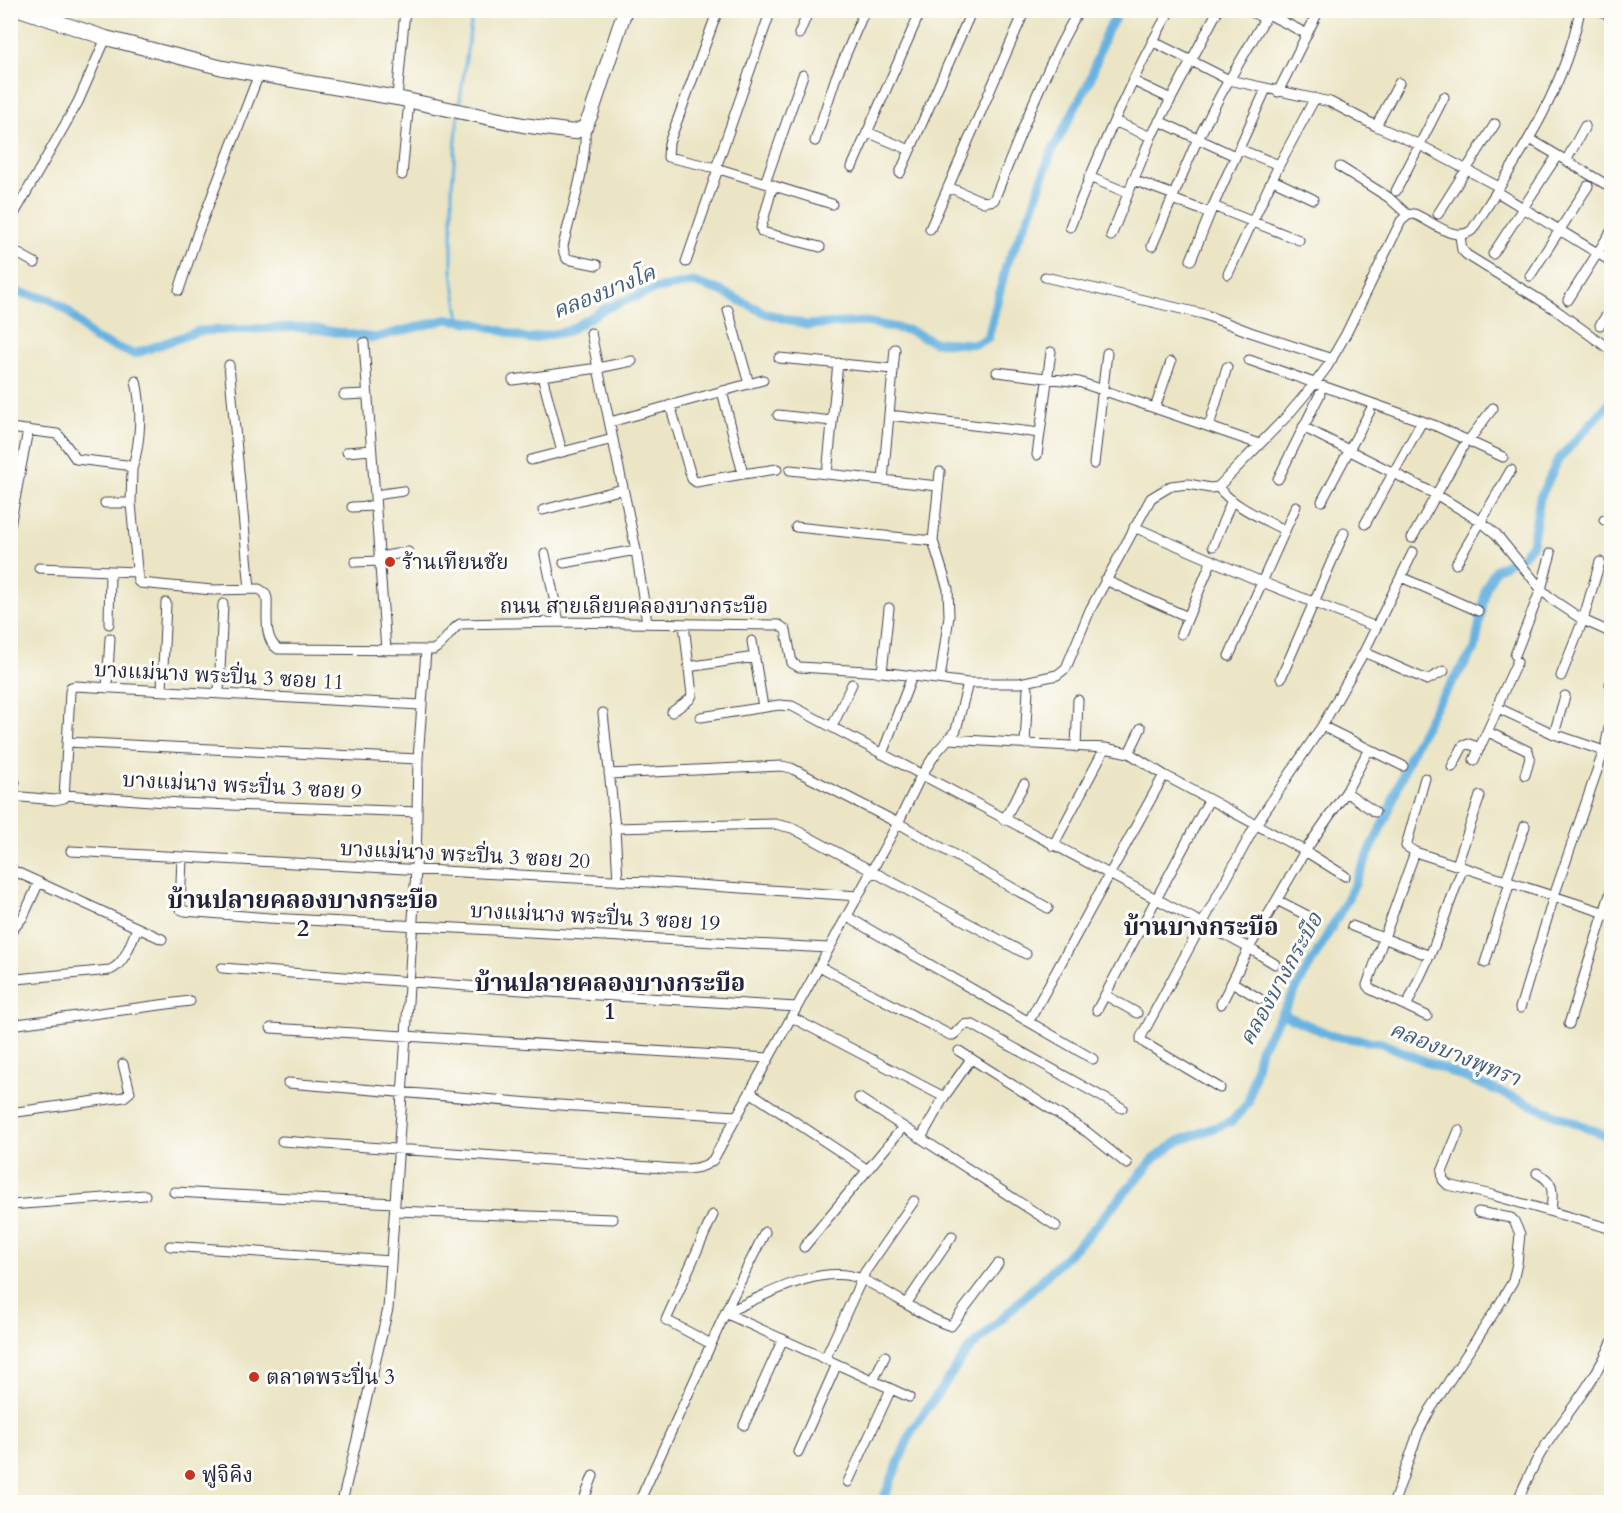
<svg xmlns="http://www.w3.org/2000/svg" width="1622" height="1513" viewBox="0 0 1622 1513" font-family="Cardo,'Noto Serif Thai',serif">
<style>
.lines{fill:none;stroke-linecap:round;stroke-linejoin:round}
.stream{stroke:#68b2e1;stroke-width:3}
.canal{stroke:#68b2e1;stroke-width:9}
.street-casing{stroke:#403f50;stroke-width:11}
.secondary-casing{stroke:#403f50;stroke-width:16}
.street{stroke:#fff;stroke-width:9}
.secondary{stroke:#fff;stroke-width:14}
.poi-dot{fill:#c8321e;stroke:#fdfcf7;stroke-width:2}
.labels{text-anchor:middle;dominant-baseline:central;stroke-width:6;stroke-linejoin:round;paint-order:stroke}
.poi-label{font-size:21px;fill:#22223b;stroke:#fdfcf7;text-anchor:start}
.street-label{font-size:21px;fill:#22223b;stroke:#fdfcf7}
.water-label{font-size:22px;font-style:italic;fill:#3e5c7d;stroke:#fdfcf7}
.quarter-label{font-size:24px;font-weight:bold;fill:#22223b;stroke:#fdfcf7}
</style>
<rect width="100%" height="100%" fill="#fdfcf7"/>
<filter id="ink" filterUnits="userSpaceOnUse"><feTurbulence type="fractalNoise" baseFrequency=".0167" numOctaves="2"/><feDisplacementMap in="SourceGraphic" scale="12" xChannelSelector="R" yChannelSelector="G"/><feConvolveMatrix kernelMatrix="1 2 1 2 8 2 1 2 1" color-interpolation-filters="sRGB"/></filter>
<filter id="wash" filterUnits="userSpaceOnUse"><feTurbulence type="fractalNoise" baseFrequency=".008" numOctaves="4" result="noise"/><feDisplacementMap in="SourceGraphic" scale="24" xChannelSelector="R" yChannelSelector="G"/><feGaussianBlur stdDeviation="1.35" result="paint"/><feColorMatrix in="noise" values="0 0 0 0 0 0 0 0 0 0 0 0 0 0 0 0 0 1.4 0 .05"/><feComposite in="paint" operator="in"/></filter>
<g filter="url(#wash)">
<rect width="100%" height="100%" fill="#ebe5c5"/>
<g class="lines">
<path class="stream" d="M459,107L473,10
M458,116L452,186V271L460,320"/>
<path class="canal" d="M10,291L50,299L68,311L94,339L134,354L199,331L303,327L374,338L448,319L475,323L529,339L568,331L606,308L656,289L693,282L721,291L765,313L806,325L866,322L911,331L934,342L976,344L988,338L1006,266L1032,209L1051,153L1090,80L1105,35L1120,10
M1282,1014L1333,1036L1381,1043L1612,1138
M882,1502L912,1430L967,1352L1085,1238L1155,1158L1179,1141L1232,1121L1248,1103L1260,1049L1282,1014L1346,902L1387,815L1410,755L1435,707L1475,649L1486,587L1496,569L1522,556L1532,544L1540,498L1558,460L1612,400"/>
</g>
</g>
<g filter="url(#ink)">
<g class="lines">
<g class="street-casing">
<path id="street" d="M718,10L669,143L668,157L716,168L832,204
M1248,10L1265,19
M1599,10L1612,17
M1268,14L1307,34
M799,34L809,10
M1152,41L1229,80L1330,102L1376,126L1420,145L1499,187
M1133,81L1171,99
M1278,92L1319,10
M397,98L405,10
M1114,121L1151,137
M1159,121L1235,156
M1376,126L1399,83
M585,127C587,167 572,208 563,246L564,253L567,259L597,265
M867,132L910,150
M1530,139L1612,188
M815,141L836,77L865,10
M1239,149L1279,165
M1566,161L1585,126
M852,167L921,10
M1340,167L1388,197L1408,215
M716,168L771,10
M900,173L972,10
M402,175L409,101
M1089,177L1128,193
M1133,180L1174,195
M1273,180L1313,199
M765,183L803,75
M773,185L761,228L762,232L820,247
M948,187L984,202L994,200C1020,136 1044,70 1079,10
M1396,191L1444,97
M1497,192L1612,262
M1172,199L1210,213
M1213,206L1299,240
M1438,214L1495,124
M10,221L78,102L106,38
M1070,227C1099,153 1130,80 1170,10
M930,229L1025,10
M1111,236L1151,137L1218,10
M1460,236L1462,250L1467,255L1553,308L1612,351
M1152,246L1195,145L1221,94L1270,10
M10,249L35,263
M1493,254L1555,159
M1191,260L1213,206L1266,89
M686,262L718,169
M1228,274L1279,165L1315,98
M1530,276L1588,186
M1045,277L1203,314L1250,332L1332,359
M179,290L198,232L259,74
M1568,300L1612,230
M728,310L749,384
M1600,325L1612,307
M591,333L598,368L632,361
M364,343L386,650
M779,358L893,369
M1249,360L1436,426L1503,457
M229,365L250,589
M997,372L1079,382L1259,444
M542,376L562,452
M513,380L598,368L636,550L647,623
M344,395L367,394
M670,405L692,479L696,482L743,474L722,391
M1155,408L1171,362
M778,415L832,421
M889,415L1040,433
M610,422L763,380
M1209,426L1227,367
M1303,427L1437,495L1480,521L1496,534L1541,589L1553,600L1583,620L1612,633
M10,428L57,434L61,438L76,459L126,465L132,469L131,503L138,581L140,583L212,590L259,589L265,593L267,598C268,615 263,639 278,649L433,650C445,644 449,631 460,624L559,622L779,625L786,630L792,663L799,667L882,672L968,683H1020L1057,675L1066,668L1090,610L1151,498L1171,486L1188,484L1210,488L1218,487L1288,415L1315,383L1327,367L1346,334L1401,221L1408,215L1414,214C1431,220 1455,244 1472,230C1516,161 1564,93 1580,10
M1469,440L1493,408
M347,452L371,450
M1037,455L1051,352
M531,460L613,439
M1094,464L1107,353
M132,469C141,442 142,408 136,381
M790,470L938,486
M940,472L933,541L948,589L949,616L940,679
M743,474L777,469
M827,474L838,363
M1278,479L1320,394
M883,480L895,349
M1218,487C1234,507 1262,518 1284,530
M375,495L403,491
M1322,501L1370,411
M105,503H131
M352,507L375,506
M543,510L623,489
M1604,520L1612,522
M1365,524L1420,425
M10,526L28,430
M796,527L933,541
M1134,527L1262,582L1376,627
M1412,538L1463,447
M1213,546L1232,500
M545,554L559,622
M379,557L408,552
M355,562L379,561
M564,563L636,550
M1456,564L1511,470
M39,568L136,572
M1401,577L1478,611
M1105,580L1188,617
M109,624L110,571
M1181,634L1212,560
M752,641L763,707
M1364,652L1427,680L1444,671
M1515,655L1541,589L1551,553
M1229,656L1296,506
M1517,662L1500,699L1498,708L1554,734L1601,750
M694,666L755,657
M882,672L889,608
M1561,676L1583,620L1600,562
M1281,678L1344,533
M1610,684L1612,679
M107,688L110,638
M162,690L166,603
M219,692L223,604
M672,712L690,699L692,695L684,624
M603,713L615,828L618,881
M701,717L779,705L792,706L1249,948L1275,964
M1322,726L1403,766
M832,727L852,684
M1488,732L1528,751L1530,758L1525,775
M1554,734L1565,696
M949,739L1105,748L1129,753L1164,775L1305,851L1345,876
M67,742L418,759
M1606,743L1612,713
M1025,744L1028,689
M1076,747L1078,700
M1129,753L1141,728
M882,754L911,679
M1474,760L1498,708
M1452,767L1463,746L1469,744L1480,748
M609,774L782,766L791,768L898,823L1048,908
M10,778L15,782L10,797
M1425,778L1406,846L1415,852L1612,915
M1346,792L1375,812
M65,795L180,803L417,812
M11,796L55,800L64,798L70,692L71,687L75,686L421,705
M1004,820L1024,784
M615,828L775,824L792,828L1026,954
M1053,846L1105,748
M71,851L668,883L858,896
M1415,852L1367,985L1370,989L1427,1016
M182,857L180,909L185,911L269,918L828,948
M1457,865L1480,796
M12,870L162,939
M1506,881L1525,826
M1277,900L1308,916
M846,916L1093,1059
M1352,926L1430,956
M10,933L23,917L39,882
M1485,963L1510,882
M819,966L950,1035H953C961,1029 961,1022 973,1025L1122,1108
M222,968L549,992L797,1007
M10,976L17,979L110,970C125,964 131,942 137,928
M1232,982L1260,999
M1105,995L1137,1013
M1221,1004L1249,948L1305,851L1346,792L1369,749
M1407,1005L1434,946L1463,867
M1520,1008L1554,896L1603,753
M1097,1010L1209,800
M791,1017L944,1097
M1029,1021L1164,775
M1569,1024L1612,888
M10,1025L190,1001
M271,1028L768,1058
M959,1051L1087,1132L1127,1164
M288,1083L543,1104L737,1116
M1220,1088L1146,1044L1141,1040V1037L1255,826L1322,726L1364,652L1413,552
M750,1092L868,1170
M859,1098L1056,1226
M10,1113L124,1097L130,1092L123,1064
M1459,1130L1442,1172L1443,1180L1448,1185L1492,1195L1612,1229
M921,1138L944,1097L971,1059
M282,1141L650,1167C670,1168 698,1174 713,1160L737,1116L898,823L921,776L936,753L956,730L968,683
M1537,1173C1555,1182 1553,1192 1551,1211
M174,1192L395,1203
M10,1205L145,1195
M395,1211L613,1219
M170,1246L391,1261
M804,1247L903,1127
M906,1304L952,1236
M725,1313C762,1297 821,1262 861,1279C892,1292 919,1316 951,1326L998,1264
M725,1313L909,1397
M711,1344L666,1320L713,1215
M825,1359L865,1272L914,1201
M873,1381L885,1356
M744,1425L783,1339
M798,1452L837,1364
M848,1482L891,1389
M342,1502L388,1309L406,1035L416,870L418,759L426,650
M583,1502L593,1476
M639,1502L732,1298L765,1232
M1394,1502L1418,1433L1430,1410L1499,1305L1513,1281L1517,1263L1520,1234L1514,1221L1511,1218L1478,1212
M1517,1502C1525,1484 1533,1465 1544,1448C1567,1413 1595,1381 1612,1342"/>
</g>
<g class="secondary-casing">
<path id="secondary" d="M22,10L106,38L223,68L397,98L523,125L574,132L585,127L591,114L625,10"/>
</g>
<use href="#street" class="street"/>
<use href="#secondary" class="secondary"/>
</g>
</g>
<g class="poi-dot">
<circle cx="390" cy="562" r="6"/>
<circle cx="254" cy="1377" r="6"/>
<circle cx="190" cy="1475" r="6"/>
</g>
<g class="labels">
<g class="poi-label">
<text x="402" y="562">ร้านเทียนชัย</text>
<text x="266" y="1377">ตลาดพระปิ่น 3</text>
<text x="202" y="1475">ฟูจิคิง</text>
</g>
<g class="street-label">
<text x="634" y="606">ถนน สายเลียบคลองบางกระบือ</text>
<text transform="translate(219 676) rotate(3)">บางแม่นาง พระปิ่น 3 ซอย 11</text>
<text transform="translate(242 786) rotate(3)">บางแม่นาง พระปิ่น 3 ซอย 9</text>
<text transform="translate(465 855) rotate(3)">บางแม่นาง พระปิ่น 3 ซอย 20</text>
<text transform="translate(595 917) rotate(3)">บางแม่นาง พระปิ่น 3 ซอย 19</text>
</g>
<g class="water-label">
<text transform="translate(604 292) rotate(-22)">คลองบางโค</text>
<text transform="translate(1281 979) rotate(-61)">คลองบางกระบือ</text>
<text transform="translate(1455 1054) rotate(22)">คลองบางพุทรา</text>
</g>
<g class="quarter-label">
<text x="303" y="900">บ้านปลายคลองบางกระบือ<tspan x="303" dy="28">2</tspan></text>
<text x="1201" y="927">บ้านบางกระบือ</text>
<text x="610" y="983">บ้านปลายคลองบางกระบือ<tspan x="610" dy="28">1</tspan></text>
</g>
</g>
<rect width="1622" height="1513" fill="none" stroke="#fdfcf7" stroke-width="36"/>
</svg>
